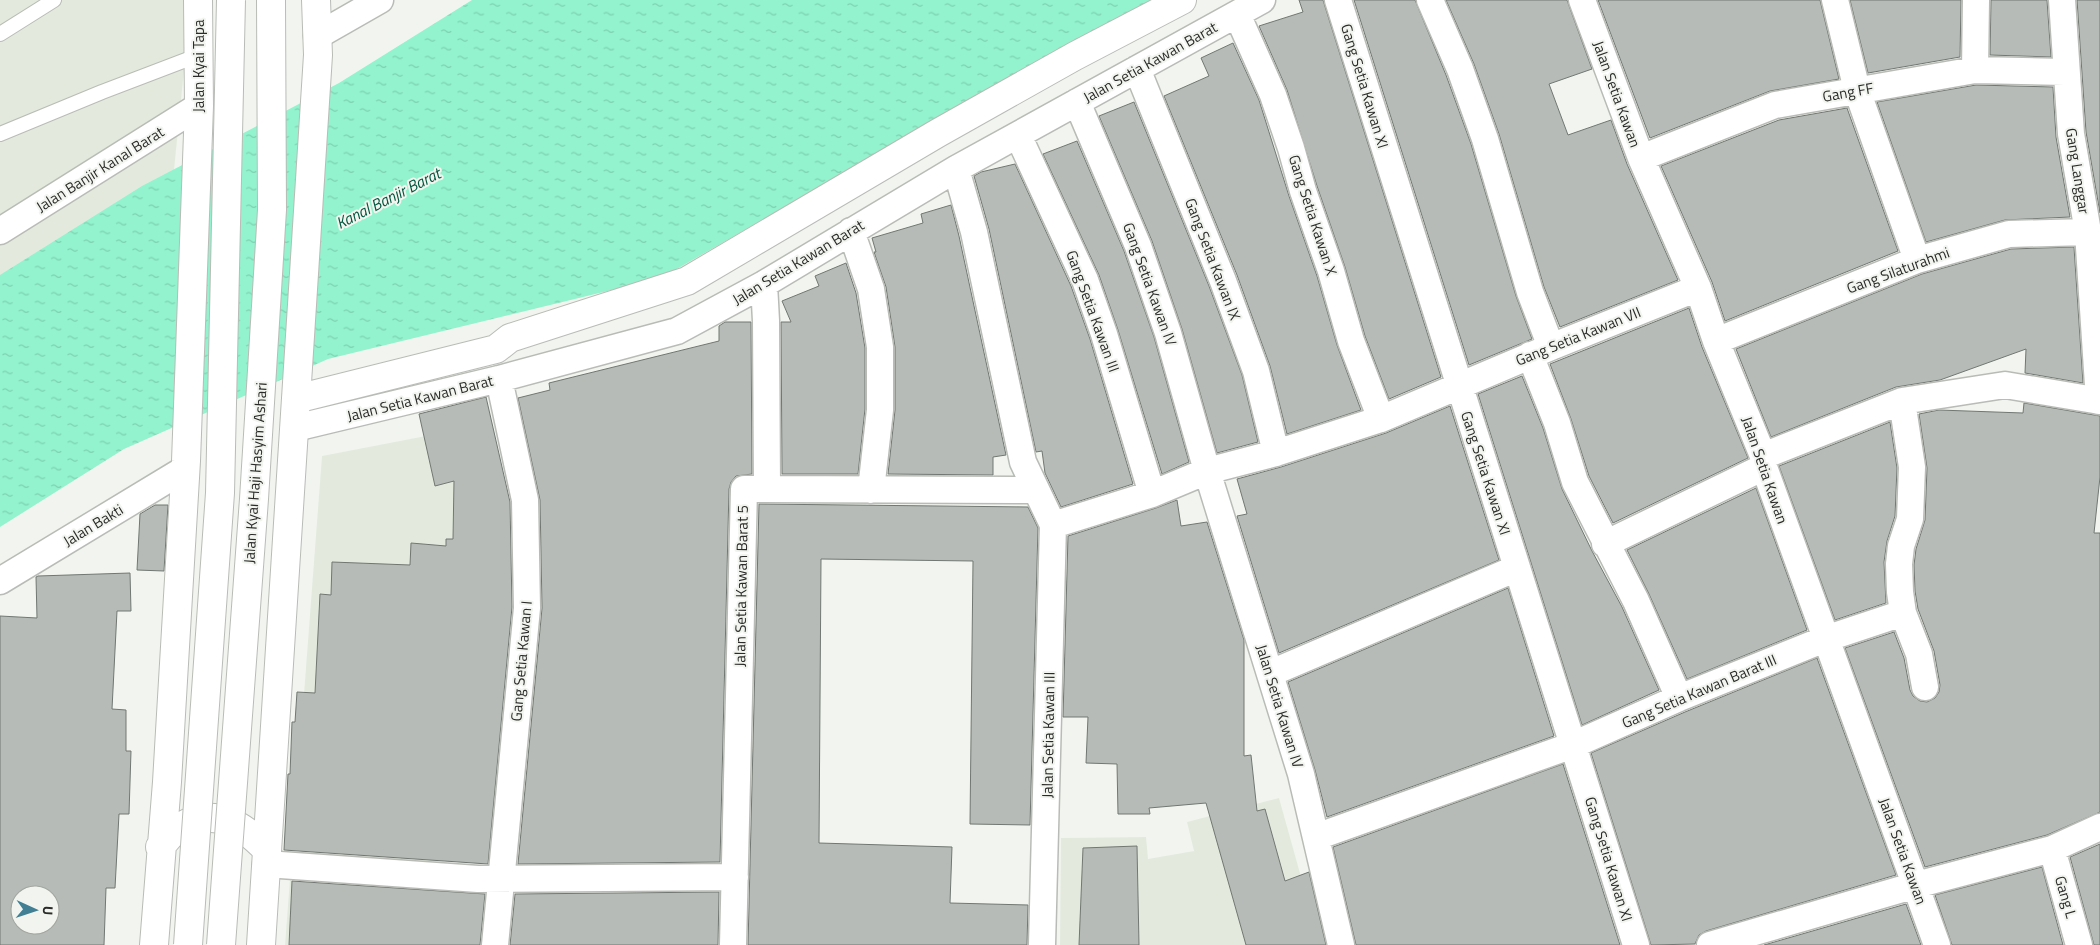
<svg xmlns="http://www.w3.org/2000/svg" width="2100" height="945" viewBox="0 0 2100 945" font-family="'Titillium Web',sans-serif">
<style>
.built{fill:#e3eadd}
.water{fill:url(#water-ripples)}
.building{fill:#b6bbb7;stroke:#727773;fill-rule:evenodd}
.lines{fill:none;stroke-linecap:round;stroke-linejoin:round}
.lane-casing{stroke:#b9bcb6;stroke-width:16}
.street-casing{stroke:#b9bcb6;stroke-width:29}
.secondary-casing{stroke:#b9bcb6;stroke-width:30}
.lane{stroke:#fff;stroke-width:14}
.street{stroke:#fff;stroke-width:26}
.secondary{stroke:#fff;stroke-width:28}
.primary-bridge-casing{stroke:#b9bcb6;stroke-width:30;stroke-linecap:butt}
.primary-bridge{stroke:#fff;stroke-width:28}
.labels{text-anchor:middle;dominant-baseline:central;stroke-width:4;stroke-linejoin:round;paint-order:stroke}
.street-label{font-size:15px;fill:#2b2c2a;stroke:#f2f5ef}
.water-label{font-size:16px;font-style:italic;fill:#00553e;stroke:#f2f5ef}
</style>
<defs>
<pattern id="water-ripples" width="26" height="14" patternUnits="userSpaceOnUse" patternTransform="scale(1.25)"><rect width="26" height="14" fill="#92f3ce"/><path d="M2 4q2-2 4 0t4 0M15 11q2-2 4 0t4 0" fill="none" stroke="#7ed0b1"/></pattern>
</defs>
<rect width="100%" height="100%" fill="#f2f5ef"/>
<path class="built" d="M0,0H185L187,40L174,170L0,276Z
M457,430L441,945H285L322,456Z
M1279,798L1320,945H1060L1061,838L1146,837L1148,859L1194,851L1187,822Z"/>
<path class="water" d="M472,0H1157L1055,52L661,278L328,359L124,449L0,527V275L142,186L339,83Z"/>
<path class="building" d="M1299,0H1323L1441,377L1389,399L1365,336L1345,267L1317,186L1287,90L1259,26L1303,12Z
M1354,0H1415L1446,75L1471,144L1516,296L1532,339L1469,365Z
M1446,0H1567L1592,69L1549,84L1568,135L1611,120L1627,164L1678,280L1560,327L1544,287L1499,134L1474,64Z
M1598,0H1820L1839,79L1770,91L1650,138Z
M1850,0H1961L1960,57L1868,73Z
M1991,0H2047L2051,57L1990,55Z
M2077,0H2100V213L2086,132Z
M1233,43L1259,100L1289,196L1317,276L1337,345L1361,410L1287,434L1270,366L1237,275L1164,96L1209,76L1201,58Z
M1976,85L2053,87L2056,137L2070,217L2005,220L1926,242L1877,102Z
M1134,102L1209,286L1242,375L1258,442L1217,453L1182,329L1152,241L1099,116Z
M1847,108L1898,251L1725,321L1712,282L1661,166L1779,120Z
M1077,141L1124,251L1154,337L1189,462L1162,474L1118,330L1099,275L1043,154Z
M1015,164L1071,286L1090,339L1133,484L1061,507L1045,473L1042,451L1036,452L989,229L974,176L981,172Z
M951,205L959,236L1006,455L993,457V475L888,474L895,410V347L886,287L874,252H876L872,238L923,223L921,214Z
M2074,247L2083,383L2025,373L2026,349L1940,380L1896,387L1771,437L1736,349L1922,274L2011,249Z
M846,263L856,293L865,348V409L858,474H782L781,322H791L782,301L819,286L815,276Z
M1689,308L1702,347L1748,458L1613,523L1589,476L1571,419L1550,364Z
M725,322H751L752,474L736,476L731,482L729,489L720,862L518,864L542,608L540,500L518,398L550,390L549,383L719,341V326Z
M1522,376L1543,428L1562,489L1592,551L1622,607L1659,690L1582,725L1478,394Z
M486,397L510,502L512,607L488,864L284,850L288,774H290L292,722H295L297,692L315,693L320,594L331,595L332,562L410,565L411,543L446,546V539H453L454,481L435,486L419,414Z
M2024,403L2100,416V477L2094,533H2100V812L2047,835L1925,867L1845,648L1894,632L1904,658L1910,690L1913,696L1920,701L1927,702L1935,698L1939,692L1940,685L1934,651L1918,609L1915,591L1914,565L1916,549L1925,520L1927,468L1919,414L1939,410L2023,413Z
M1450,406L1499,560L1279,653L1237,516L1247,514L1237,479L1281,467L1386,433Z
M1890,422L1897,468L1895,516L1887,541L1884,562L1886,603L1835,620L1779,466Z
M1756,488L1807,630L1687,679L1649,594L1627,550Z
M1177,500L1181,526L1207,522L1244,640V756L1251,755L1257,811L1265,809L1285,881L1309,872L1326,945H1246L1206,803L1149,808L1150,814H1118L1117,764L1086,763L1088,717H1063L1068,536L1156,508Z
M759,504L1028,507L1038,528L1030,825L970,824L973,561L821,559L819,843L952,847L950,903L1028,905L1027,945H748Z
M155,505H168L164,571L137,570L140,514Z
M130,573L131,611H117L112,709L126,710V751H131L129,814H119L115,888H106L104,945H0V616L37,618L36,577L38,576ZM20,895H50V925H20Z
M1508,588L1554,736L1327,817L1315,770L1288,682Z
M1817,658L1896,875L1706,931L1699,935L1695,944L1651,945L1591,753L1685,712Z
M1563,764L1620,945H1356L1333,847Z
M2100,844V945H2094L2070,857Z
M1137,846L1139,945H1079L1083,848Z
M2042,867L2063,945H1952L1935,895Z
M292,881L485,894L480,945H289Z
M719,892L718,945H510L515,894Z
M1906,904L1921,945H1764Z"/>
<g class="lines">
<g class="lane-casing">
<path id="lane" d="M0,34L54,0
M0,134L102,92L199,55"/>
</g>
<g class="street-casing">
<path id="street" d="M1338,0L1636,945
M1430,0L1460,69L1485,139L1530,292L1551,347
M1582,0L1641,158L1698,288L1716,341L1763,456L1764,467L1937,945
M1835,0L1857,90L1917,260
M2062,0L2071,134L2088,232L2099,401
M1237,14L1273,95L1291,148L1303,191L1331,271L1351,341L1381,419
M317,36L380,0
M1137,69L1223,281L1256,371L1276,453
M1975,70L1976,0
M1077,102L1138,246L1168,333L1207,471L1301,774L1341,945
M1018,135L1085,280L1104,334L1152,494
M1641,158L1775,105L1975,70L2065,72
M956,169L974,232L1023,462L1053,525L1042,945
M0,231L199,106
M851,231L871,289L880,347V410L871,490
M764,284L766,321L767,489
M1716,341L1917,260L2009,234L2088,232
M1530,355L1557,423L1575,482L1636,601L1679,698
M1902,401L1912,467L1910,519L1901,546L1899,564L1900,592L1903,613L1919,654L1925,687
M295,428L499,379L677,331L764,284L956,169L1262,0
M1763,456L1902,401L2005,385L2100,401
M1053,525L1152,494L1207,471L1276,453L1381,419L1551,347L1698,288
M1605,544L1764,467
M0,581L185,469
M1271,673L1517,568
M1316,837L1573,745L1679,698L1825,639L1903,613
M2052,849L2079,945
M266,864L478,879L735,877
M495,945L527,608L525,500L499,379
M733,945L744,489L1035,490
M1710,945L1916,885L2052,849L2100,827"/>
</g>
<g class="secondary-casing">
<path id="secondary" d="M296,399L496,349L510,338L687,281L938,133L1075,56L1182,0
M160,847C166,841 172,831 180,827C215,806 242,824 267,850
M154,945L167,782L186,461L199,106L198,0
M261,945L318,55L316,0"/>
</g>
<use href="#lane" class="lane"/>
<use href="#street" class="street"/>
<use href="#secondary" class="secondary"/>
<g class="primary-bridge-casing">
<path id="primary-bridge" d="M188,945L220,493L231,0
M221,945L254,499L272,210L271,0"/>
</g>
<use href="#primary-bridge" class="primary-bridge"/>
</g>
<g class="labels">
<g class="street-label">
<text transform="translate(1150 62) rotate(-29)">Jalan Setia Kawan Barat</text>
<text transform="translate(198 66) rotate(-90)">Jalan Kyai Tapa</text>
<text transform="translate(1365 86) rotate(73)">Gang Setia Kawan XI</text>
<text transform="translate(1848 92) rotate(-10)">Gang FF</text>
<text transform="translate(1617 94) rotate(70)">Jalan Setia Kawan</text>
<text transform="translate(100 169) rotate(-32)">Jalan Banjir Kanal Barat</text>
<text transform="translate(2078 171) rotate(81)">Gang Langgar</text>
<text transform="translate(1313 215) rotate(72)">Gang Setia Kawan X</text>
<text transform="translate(1213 259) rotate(69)">Gang Setia Kawan IX</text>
<text transform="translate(798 262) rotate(-31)">Jalan Setia Kawan Barat</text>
<text transform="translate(1898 270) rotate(-20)">Gang Silaturahmi</text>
<text transform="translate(1150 284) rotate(70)">Gang Setia Kawan IV</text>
<text transform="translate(1093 311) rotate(70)">Gang Setia Kawan III</text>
<text transform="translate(1578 336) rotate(-22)">Gang Setia Kawan VII</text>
<text transform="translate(420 398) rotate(-14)">Jalan Setia Kawan Barat</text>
<text transform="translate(1765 470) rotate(71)">Jalan Setia Kawan</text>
<text transform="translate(255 473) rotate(-86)">Jalan Kyai Haji Hasyim Ashari</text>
<text transform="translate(1486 473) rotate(72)">Gang Setia Kawan XI</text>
<text transform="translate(93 525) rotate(-31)">Jalan Bakti</text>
<text transform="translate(741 586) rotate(-89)">Jalan Setia Kawan Barat 5</text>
<text transform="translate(521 661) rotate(-85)">Gang Setia Kawan I</text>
<text transform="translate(1699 691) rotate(-23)">Gang Setia Kawan Barat III</text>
<text transform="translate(1280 706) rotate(73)">Jalan Setia Kawan IV</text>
<text transform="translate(1048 735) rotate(-89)">Jalan Setia Kawan III</text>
<text transform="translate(1903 851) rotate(70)">Jalan Setia Kawan</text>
<text transform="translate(1609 859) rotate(73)">Gang Setia Kawan XI</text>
<text transform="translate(2066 897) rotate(74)">Gang L</text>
</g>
<g class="water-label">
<text transform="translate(388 198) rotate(-27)">Kanal Banjir Barat</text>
</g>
</g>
<g transform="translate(35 910) rotate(93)"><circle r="24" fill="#f2f5ef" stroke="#a2a5a0"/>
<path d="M0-4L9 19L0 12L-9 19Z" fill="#407f94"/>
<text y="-8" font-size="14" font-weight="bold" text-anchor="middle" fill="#2b2c2a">U</text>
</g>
</svg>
